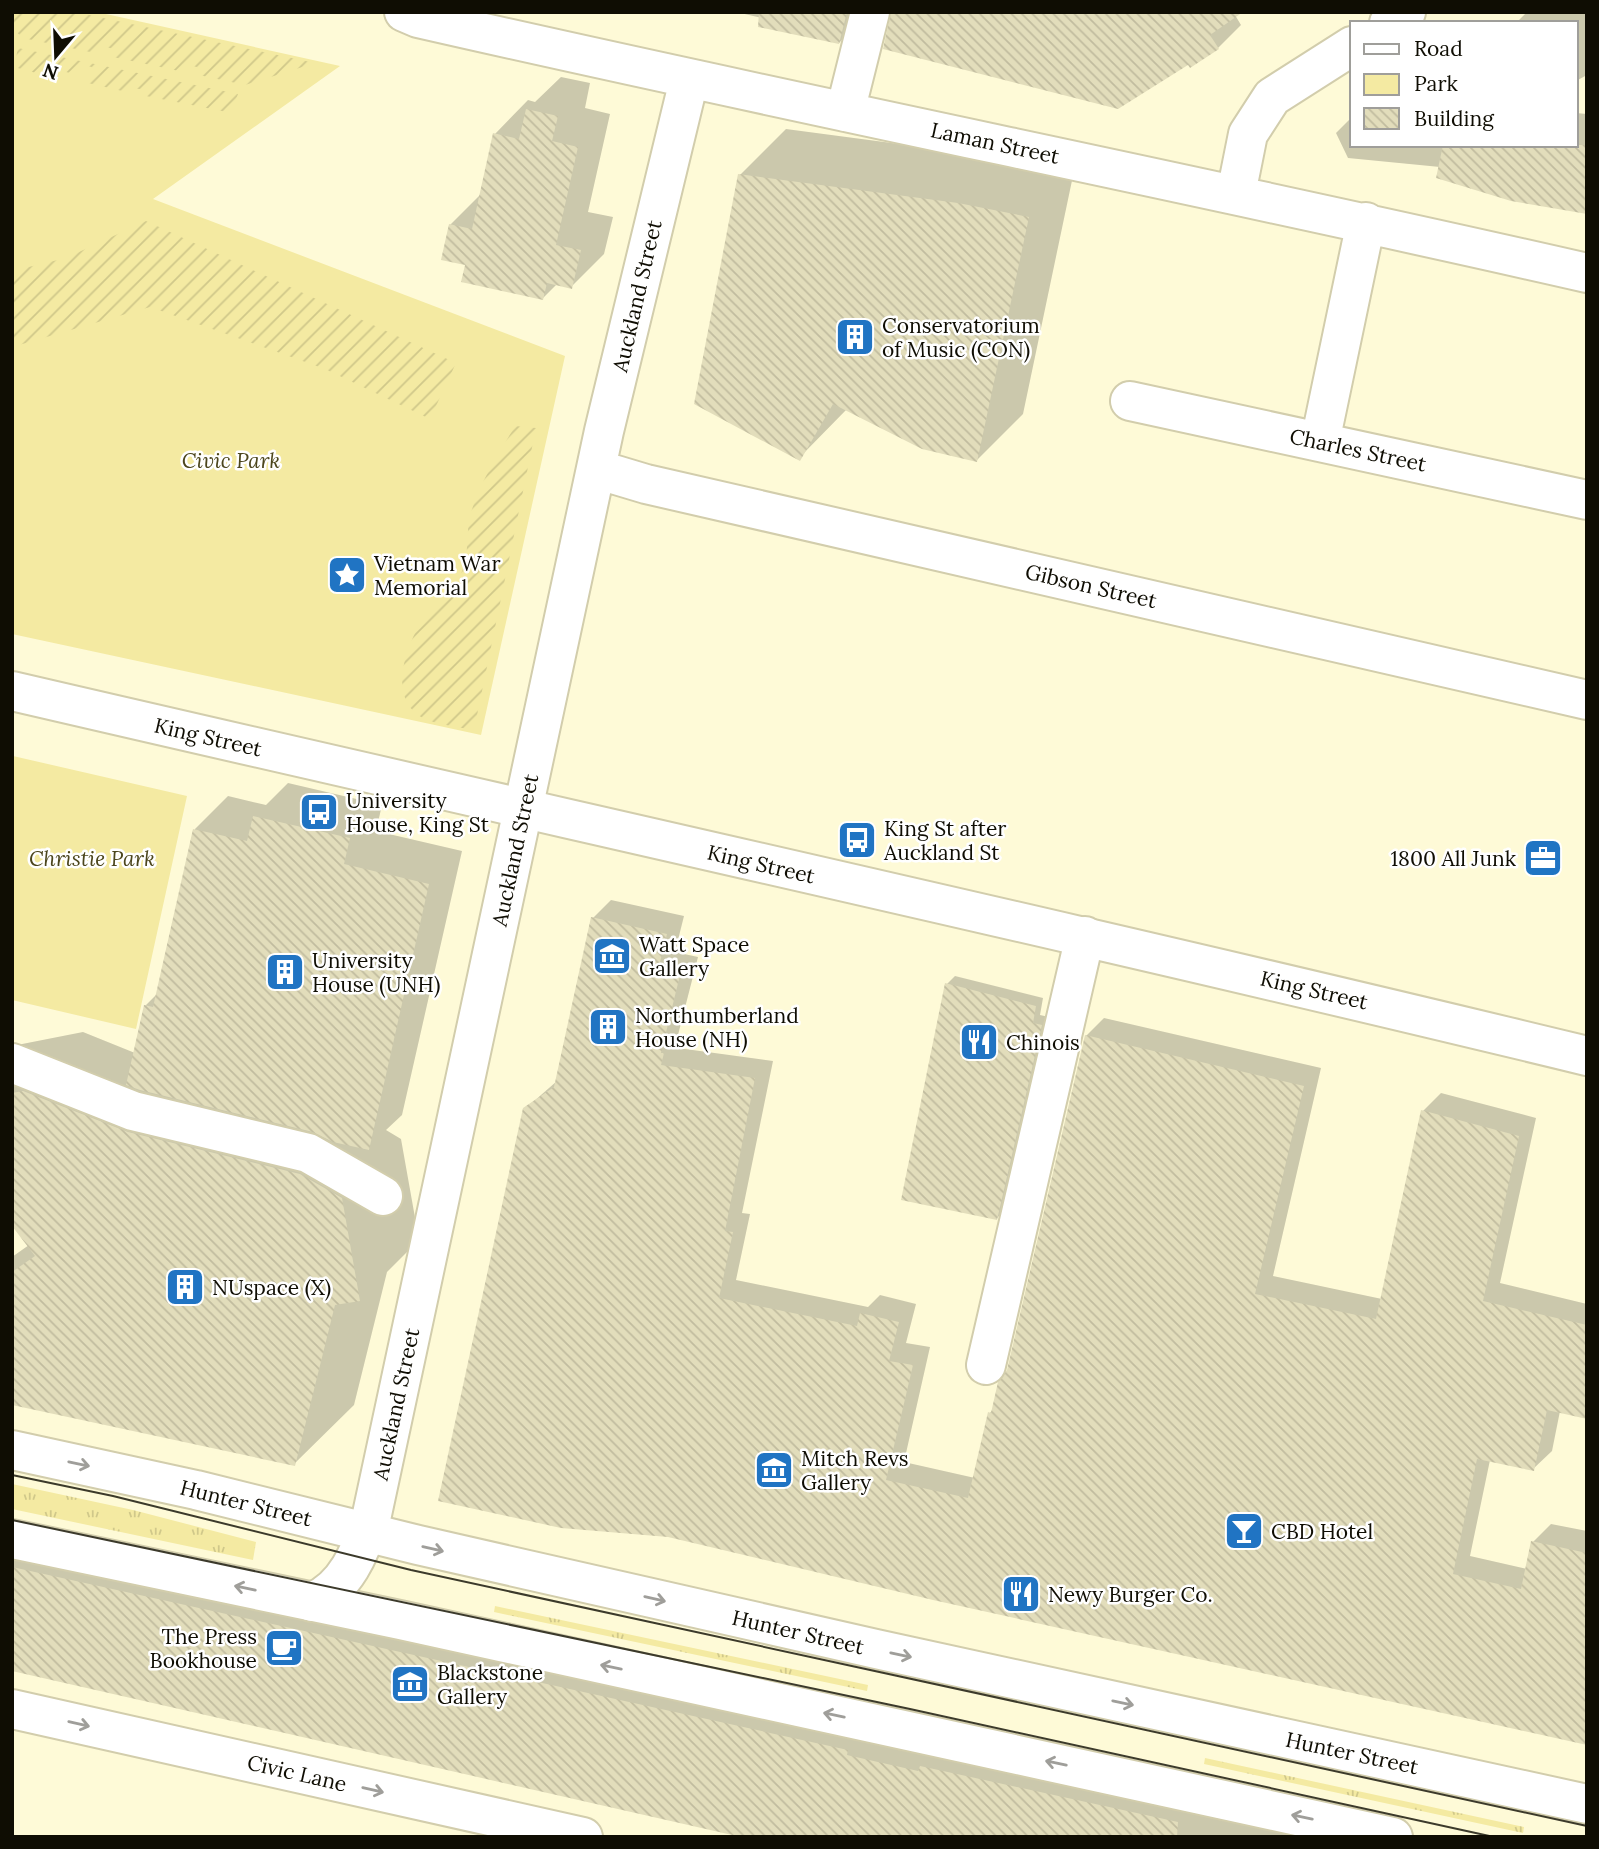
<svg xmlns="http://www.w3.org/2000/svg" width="1599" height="1849" viewBox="0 0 1599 1849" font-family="Lora,serif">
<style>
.grass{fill:url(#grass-tufts)}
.park{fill:#f4eaa2}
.garden{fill:url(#garden-furrows)}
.shadow{fill:#0003}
.building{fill:url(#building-back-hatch)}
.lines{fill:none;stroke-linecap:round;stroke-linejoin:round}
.minor-casing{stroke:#d2cdac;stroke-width:42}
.major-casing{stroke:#d2cdac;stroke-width:42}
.minor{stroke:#fff;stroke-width:38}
.major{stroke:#fff;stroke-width:38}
.tram{stroke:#3c3a2b;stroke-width:2}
.oneway{stroke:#9f9e9a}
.labels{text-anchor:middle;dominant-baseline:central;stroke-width:5;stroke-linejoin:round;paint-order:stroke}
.street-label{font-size:21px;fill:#0f0d03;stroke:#fff}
.poi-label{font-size:21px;fill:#0f0d03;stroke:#fff;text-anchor:start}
.park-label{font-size:21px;font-style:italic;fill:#4c461d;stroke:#fff}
</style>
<defs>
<pattern id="grass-tufts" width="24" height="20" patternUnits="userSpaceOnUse" patternTransform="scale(1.75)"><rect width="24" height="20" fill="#f4eaa2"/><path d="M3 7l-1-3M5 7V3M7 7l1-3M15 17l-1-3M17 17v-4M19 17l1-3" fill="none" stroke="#d0c88a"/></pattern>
<pattern id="garden-furrows" width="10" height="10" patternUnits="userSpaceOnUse" patternTransform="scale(1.75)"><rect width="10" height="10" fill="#f4eaa2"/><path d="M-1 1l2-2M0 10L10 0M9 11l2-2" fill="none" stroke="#d0c88a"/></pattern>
<pattern id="building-back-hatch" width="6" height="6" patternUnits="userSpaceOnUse" patternTransform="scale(1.75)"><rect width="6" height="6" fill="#e2ddbb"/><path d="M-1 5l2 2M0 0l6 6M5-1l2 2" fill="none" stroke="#c1bc9f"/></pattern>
</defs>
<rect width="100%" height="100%" fill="#fefad7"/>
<path class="grass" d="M12,1484L133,1510L256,1542L253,1560L12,1509Z
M495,1606L868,1685L867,1691L494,1612Z
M1205,1758L1524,1827L1523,1833L1204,1764Z"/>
<path class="park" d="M12,12H97L340,66L153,199L565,356L481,735L12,634Z
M13,756L187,796L136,1029L12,1000Z"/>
<path class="garden" d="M12,12H75L315,63L245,85L199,75L197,67L183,64L179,71L113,57L114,49L98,45L95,53L23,38L12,28Z
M18,48L238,94L233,107L227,112L146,96L147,90L132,88L131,93L88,83L92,67L81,65L79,75L53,69L51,77L14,67Z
M146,221L456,363L430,419L325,369L150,307L12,347V271L66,258Z
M515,426L536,428L474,730C460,727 429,724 418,715C385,691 411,635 429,609C440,595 456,587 463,569C469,552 466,534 470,516C479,483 498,455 515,426Z"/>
<path class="shadow" d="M736,12H864L862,19L839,43L806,28Z
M893,12L1235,15L1241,25L1218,48L1188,63Z
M1527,12H1587V75L1576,81V23H1516Z
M561,77L590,83L585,108L610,114L588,212L613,217L604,254L571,287L557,284L543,298L467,264L450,225L481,194L495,134L528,100L535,102Z
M1576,113L1587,114V213L1440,167L1348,158L1336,133L1352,117V145H1576Z
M786,129L1005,158L1074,171L1023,414L977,460L847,409L799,458L740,175Z
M288,783L382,805L376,831L462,851L402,1115L386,1130L401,1139L419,1240L387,1272L354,1405L294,1464L12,1403V1257L29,1245L12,1224V1046L83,1032L135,1053L145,1006L158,993L195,829L228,796L266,805Z
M611,900L684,916L675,952L698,957L678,1035L681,1036L678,1048L773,1061L742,1213L750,1214L736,1280L868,1307L880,1295L916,1304L906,1343L930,1347L904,1462L975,1478L990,1413L994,1408L1009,1371L1086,1036L1104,1018L1321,1068L1273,1276L1382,1299L1423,1111L1441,1093L1536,1118L1500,1283L1587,1304V1417L1560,1411L1552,1451L1533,1469L1490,1460L1470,1556L1527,1569L1533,1542L1551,1524L1587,1531V1743L933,1599L525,1109L557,1081L593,918Z
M955,976L1043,998L1040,1015L1049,1017L1005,1210L996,1219L947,984Z
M12,1535L1391,1837H748L12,1670Z"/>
<path class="building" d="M759,12H847L839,44L758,27Z
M891,12H1243L1210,35L1219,49L1190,68L1188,65L1118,109L883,49Z
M526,109L558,116L552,141L578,147L556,245L581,250L572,289L547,283L543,300L461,282L465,265L441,260L449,224L472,229L493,133L519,139Z
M1443,145H1587V214L1511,201L1436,178Z
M738,174L958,203L1029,217L977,462L922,449L833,404L800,461L694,404Z
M253,816L350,838L344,864L429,884L369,1150L333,1142L313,1132L140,1090L126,1085L144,1005L153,1007L193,829L247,841Z
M591,917L667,934L658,970L680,975L661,1053H664L661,1065L755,1078L725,1231L733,1232L719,1298L857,1326L860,1313L899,1322L889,1361L913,1365L886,1480L968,1498L988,1412L991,1413L998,1382L1007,1370L1085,1035L1304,1086L1255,1294L1376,1319L1421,1110L1519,1136L1483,1301L1587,1325V1419L1547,1410L1534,1471L1477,1459L1453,1574L1521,1589L1531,1541L1587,1553V1745L933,1600L668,1537L561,1528L438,1501L523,1108L554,1087Z
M945,983L1036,1006L1033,1023L1042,1025L997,1220L901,1200Z
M23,1091L128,1132L300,1174L342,1198L360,1301L335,1305L295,1466L12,1405V1272L35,1256L12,1226V1093Z
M12,1567L848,1750L847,1755L918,1771L920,1766L1178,1822L1177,1837H741L12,1671Z"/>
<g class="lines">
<g class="minor-casing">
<path id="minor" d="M404,12L418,18C807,107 1198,184 1587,273
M1389,23L1406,12
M845,112L870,12
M1236,194L1248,134L1272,97L1352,46
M1130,401L1587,500
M1320,442L1366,222
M596,469L646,484L1587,700
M12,1063L133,1111L308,1153L383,1196
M986,1365L1085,936
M312,1602C346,1588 360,1552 371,1519L604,431L689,80
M12,1709L583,1837"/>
</g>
<g class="major-casing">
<path id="major" d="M12,691C537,813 1063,929 1587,1056
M12,1450L196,1490L418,1545L876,1649L1587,1804
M12,1539L400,1620L1393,1837"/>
</g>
<use href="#minor" class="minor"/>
<use href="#major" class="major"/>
<path class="tram" d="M12,1475L113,1496L411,1570L1587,1826
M12,1520L910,1709L1494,1837"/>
</g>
<defs><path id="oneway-shaft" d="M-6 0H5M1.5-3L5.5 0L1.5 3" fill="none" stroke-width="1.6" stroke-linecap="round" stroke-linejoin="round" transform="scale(1.75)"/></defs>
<g class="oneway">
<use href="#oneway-shaft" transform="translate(79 1464) rotate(12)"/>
<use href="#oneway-shaft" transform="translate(433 1549) rotate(13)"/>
<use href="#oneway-shaft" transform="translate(245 1588) rotate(-168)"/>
<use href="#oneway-shaft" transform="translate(655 1599) rotate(13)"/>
<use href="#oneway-shaft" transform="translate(901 1655) rotate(12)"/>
<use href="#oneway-shaft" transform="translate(611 1667) rotate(-168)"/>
<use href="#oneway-shaft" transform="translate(1123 1703) rotate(12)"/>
<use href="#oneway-shaft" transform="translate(834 1715) rotate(-168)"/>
<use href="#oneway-shaft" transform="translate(79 1724) rotate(13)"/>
<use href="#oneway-shaft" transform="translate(1056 1763) rotate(-168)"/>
<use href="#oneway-shaft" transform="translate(373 1790) rotate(13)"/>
<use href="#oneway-shaft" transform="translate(1302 1817) rotate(-168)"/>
</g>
<defs>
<g id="building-square" transform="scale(2.0125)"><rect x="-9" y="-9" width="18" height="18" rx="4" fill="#2074c3" stroke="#fff"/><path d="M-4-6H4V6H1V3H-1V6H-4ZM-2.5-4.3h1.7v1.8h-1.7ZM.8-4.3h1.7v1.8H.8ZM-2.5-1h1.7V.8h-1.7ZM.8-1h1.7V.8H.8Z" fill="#fff"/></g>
<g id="sight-square" transform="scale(2.0125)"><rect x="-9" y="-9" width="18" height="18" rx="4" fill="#2074c3" stroke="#fff"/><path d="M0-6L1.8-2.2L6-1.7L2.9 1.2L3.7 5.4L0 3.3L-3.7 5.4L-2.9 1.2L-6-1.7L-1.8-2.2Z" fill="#fff"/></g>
<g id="bus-square" transform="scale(2.0125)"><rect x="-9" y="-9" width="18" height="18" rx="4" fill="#2074c3" stroke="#fff"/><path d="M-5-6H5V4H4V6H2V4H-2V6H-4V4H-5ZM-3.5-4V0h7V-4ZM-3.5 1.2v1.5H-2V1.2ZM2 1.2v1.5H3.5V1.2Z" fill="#fff"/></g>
<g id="office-square" transform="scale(2.0125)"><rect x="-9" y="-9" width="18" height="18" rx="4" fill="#2074c3" stroke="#fff"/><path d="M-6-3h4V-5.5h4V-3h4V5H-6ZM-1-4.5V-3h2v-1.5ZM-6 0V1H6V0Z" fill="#fff"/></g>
<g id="museum-square" transform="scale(2.0125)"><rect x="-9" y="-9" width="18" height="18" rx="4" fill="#2074c3" stroke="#fff"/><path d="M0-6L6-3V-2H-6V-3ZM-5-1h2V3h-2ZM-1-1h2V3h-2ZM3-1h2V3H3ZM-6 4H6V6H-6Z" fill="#fff"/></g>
<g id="restaurant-square" transform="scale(2.0125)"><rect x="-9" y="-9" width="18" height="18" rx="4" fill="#2074c3" stroke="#fff"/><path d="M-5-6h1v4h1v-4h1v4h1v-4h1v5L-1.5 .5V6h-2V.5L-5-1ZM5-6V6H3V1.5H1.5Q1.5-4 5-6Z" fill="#fff"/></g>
<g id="bar-square" transform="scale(2.0125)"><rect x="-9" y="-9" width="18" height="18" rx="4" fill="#2074c3" stroke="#fff"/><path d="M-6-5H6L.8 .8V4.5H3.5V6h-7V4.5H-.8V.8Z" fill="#fff"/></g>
<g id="cafe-square" transform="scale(2.0125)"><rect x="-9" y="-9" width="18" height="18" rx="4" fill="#2074c3" stroke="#fff"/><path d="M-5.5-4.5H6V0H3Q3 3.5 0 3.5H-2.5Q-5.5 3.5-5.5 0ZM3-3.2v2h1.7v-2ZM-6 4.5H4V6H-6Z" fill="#fff"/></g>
</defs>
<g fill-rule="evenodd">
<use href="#building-square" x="855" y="337"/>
<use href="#sight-square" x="347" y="575"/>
<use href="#bus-square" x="319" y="812"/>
<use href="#bus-square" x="857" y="840"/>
<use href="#office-square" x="1543" y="858"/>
<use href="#museum-square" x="612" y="956"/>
<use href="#building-square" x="285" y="972"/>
<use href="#building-square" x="608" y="1027"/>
<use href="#restaurant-square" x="979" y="1042"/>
<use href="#building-square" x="185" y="1287"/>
<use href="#museum-square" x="774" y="1470"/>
<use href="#bar-square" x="1244" y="1531"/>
<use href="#restaurant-square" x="1021" y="1594"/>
<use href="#cafe-square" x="284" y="1648"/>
<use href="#museum-square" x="410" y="1684"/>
</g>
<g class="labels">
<g class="street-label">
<text transform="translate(995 143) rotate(12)">Laman Street</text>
<text transform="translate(637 296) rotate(-77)">Auckland Street</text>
<text transform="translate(1358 450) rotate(12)">Charles Street</text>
<text transform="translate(1091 586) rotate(13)">Gibson Street</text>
<text transform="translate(208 737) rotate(13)">King Street</text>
<text transform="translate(515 850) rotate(-78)">Auckland Street</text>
<text transform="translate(761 864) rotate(13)">King Street</text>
<text transform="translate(1314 990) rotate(13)">King Street</text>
<text transform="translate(396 1404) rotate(-78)">Auckland Street</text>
<text transform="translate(246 1503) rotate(14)">Hunter Street</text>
<text transform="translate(798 1632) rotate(13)">Hunter Street</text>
<text transform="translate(1352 1753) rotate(12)">Hunter Street</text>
<text transform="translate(297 1773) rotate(13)">Civic Lane</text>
</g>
<g class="poi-label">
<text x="882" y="325">Conservatorium<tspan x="882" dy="24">of Music (CON)</tspan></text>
<text x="374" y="563">Vietnam War<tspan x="374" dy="24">Memorial</tspan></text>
<text x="346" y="800">University<tspan x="346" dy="24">House, King St</tspan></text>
<text x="884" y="828">King St after<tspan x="884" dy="24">Auckland St</tspan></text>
<text x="1516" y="858" text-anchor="end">1800 All Junk</text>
<text x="639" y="944">Watt Space<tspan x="639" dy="24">Gallery</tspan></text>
<text x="312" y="960">University<tspan x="312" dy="24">House (UNH)</tspan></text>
<text x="635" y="1015">Northumberland<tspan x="635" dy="24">House (NH)</tspan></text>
<text x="1006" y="1042">Chinois</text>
<text x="212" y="1287">NUspace (X)</text>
<text x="801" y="1458">Mitch Revs<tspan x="801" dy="24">Gallery</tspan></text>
<text x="1271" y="1531">CBD Hotel</text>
<text x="1048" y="1594">Newy Burger Co.</text>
<text x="257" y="1636" text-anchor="end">The Press<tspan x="257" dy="24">Bookhouse</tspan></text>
<text x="437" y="1672">Blackstone<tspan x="437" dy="24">Gallery</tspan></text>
</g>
<g class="park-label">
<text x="231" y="460">Civic Park</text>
<text x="92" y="858">Christie Park</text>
</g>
</g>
<rect width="1599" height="1849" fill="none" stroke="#0f0d03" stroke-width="28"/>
<rect x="1350" y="21" width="228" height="126" fill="#ffffff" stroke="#9f9e9a" stroke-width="2"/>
<rect x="1364" y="44" width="35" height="10" fill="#ffffff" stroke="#9f9e9a" stroke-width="2"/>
<text x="1414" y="56" font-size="21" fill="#0f0d03">Road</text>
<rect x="1364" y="74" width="35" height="21" fill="#f4eaa2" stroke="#9f9e9a" stroke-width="2"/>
<text x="1414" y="91" font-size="21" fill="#0f0d03">Park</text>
<rect x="1364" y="108" width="35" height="21" fill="url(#building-back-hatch)" stroke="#9f9e9a" stroke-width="2"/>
<text x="1414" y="126" font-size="21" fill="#0f0d03">Building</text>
<g transform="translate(56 56) rotate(199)" stroke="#ffffff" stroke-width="5" paint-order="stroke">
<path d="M0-5L12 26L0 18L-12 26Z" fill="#0f0d03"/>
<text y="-10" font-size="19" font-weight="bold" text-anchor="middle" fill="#0f0d03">N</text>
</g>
</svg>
